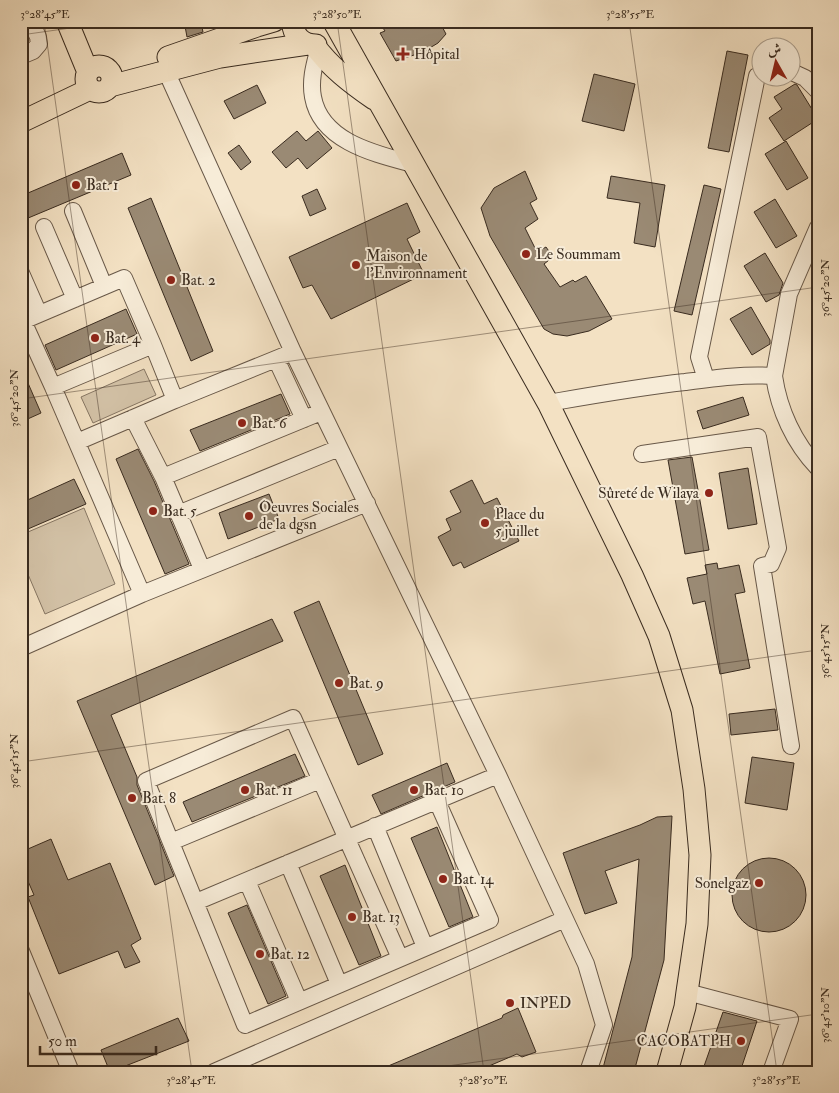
<svg xmlns="http://www.w3.org/2000/svg" width="839" height="1093" viewBox="0 0 839 1093" font-family="'IM FELL Double Pica',Amiri,serif">
<style>
.green{fill:#d3c2a7;stroke:#867663}
.building{fill:#9a8a74;stroke:#392b1f}
.lines{fill:none;stroke-linecap:round;stroke-linejoin:round}
.minor-casing{stroke:#685848;stroke-width:18}
.major-casing{stroke:#392b1f;stroke-width:23}
.minor{stroke:#f7ecd8;stroke-width:16}
.major{stroke:#f3e1c3;stroke-width:21}
.ticks{fill:none;stroke:#392b1f;stroke-width:1;stroke-opacity:0.45}
.poi-dot{fill:#8f2418;stroke:#f7ecd8;stroke-width:2}
.labels{text-anchor:middle;dominant-baseline:central;stroke-width:4;stroke-linejoin:round;paint-order:stroke}
.poi-label{font-size:15px;fill:#392b1f;stroke:#f7ecd8;text-anchor:start}
.neatline{fill:none;stroke:#392b1f;stroke-width:2}
.ticks-label{font-size:12px;text-anchor:middle;fill:#392b1f}
</style>
<rect width="100%" height="100%" fill="#f3e1c3"/>
<filter id="stains"><feTurbulence type="fractalNoise" baseFrequency=".004" numOctaves="4"/><feColorMatrix values="0 0 0 0 .2 0 0 0 0 .09 0 0 0 0 .02 0 0 0 .5 -.17"/></filter>
<radialGradient id="worn" r=".72"><stop offset=".6" stop-color="#630" stop-opacity="0"/><stop offset="1" stop-color="#630" stop-opacity=".3"/></radialGradient>
<path class="green" d="M144,369L156,395L93,423L81,397Z
M84,508L115,584L45,614L21,558V535Z"/>
<path class="building" d="M388,21H439L446,34L438,43L423,52L396,61L380,33L385,31L381,25Z
M201,23L203,32L187,37L185,26Z
M727,51L748,55L729,152L708,148Z
M594,74L635,84L624,131L582,121Z
M795,84L797,85L818,119L784,141L769,118L782,109L774,97Z
M257,85L266,103L234,119L224,101Z
M297,131L306,141L318,131L332,148L307,169L298,158L286,168L272,152Z
M786,141L808,178L787,190L765,154Z
M239,145L251,162L241,170L228,153Z
M122,153L131,175L21,221V196Z
M525,171L537,199L530,203L538,219L525,228L537,252L546,247L553,257L544,264L560,287L573,280L575,282L586,276L612,319L589,331L567,336L553,334L544,329L490,236L481,208L494,188Z
M611,176L665,185L655,247L634,243L640,203L607,198Z
M704,185L721,189L692,315L674,311Z
M317,189L326,209L310,216L302,196Z
M151,198L213,351L191,361L128,208Z
M775,199L797,236L776,248L754,212Z
M407,203L420,232L407,239L424,274L331,319L312,285L303,288L289,257Z
M765,253L783,283L779,295L766,302L744,266Z
M751,307L770,340V344L752,355L730,319Z
M126,309L137,334L56,370L45,345Z
M21,367L41,413L21,422Z
M281,394L290,414L200,451L190,430Z
M743,397L749,415L703,429L697,411Z
M138,449L154,481L189,564L165,574L116,459Z
M692,457L709,550L685,554L668,460Z
M748,468L757,524L728,529L719,473Z
M74,479L86,504L21,532V503Z
M472,480L484,504L497,498L519,541L464,568L461,562L453,566L438,537L451,530L446,519L461,512L450,491Z
M269,494L279,519L228,539L219,513Z
M717,563L718,569L739,565L745,592L735,594L750,668L720,674L705,601L693,604L687,578L707,574L705,565Z
M319,601L383,754L358,765L294,612Z
M272,619L283,641L111,715L137,777V785L174,876L155,885L77,701Z
M775,709L778,730L731,735L729,714Z
M295,754L305,776L192,822L183,802Z
M752,757L794,763L787,810L745,803Z
M447,763L455,782L381,814L372,795Z
M672,816L664,960L634,1072H602L632,957L639,859L605,871L617,903L585,914L563,853L640,825L657,817Z
M437,827L473,917L449,927L411,838Z
M51,839L68,880L110,863L141,939L131,945L140,962L125,968L118,951L59,974L28,897L34,895L21,865V852Z
M732 895a37 37 0 1 1 74 0a37 37 0 1 1-74 0Z
M345,865L381,956L359,965L320,876Z
M247,905L286,996L268,1004L228,913Z
M518,1008L536,1052L522,1057L517,1054L475,1072H374L502,1018L503,1015Z
M723,1012L757,1021L740,1072H702Z
M178,1018L189,1041L110,1072L101,1050Z"/>
<g class="lines">
<g class="minor-casing">
<path id="minor" d="M318,51C314,66 310,81 313,97C321,142 376,154 413,164
M21,56L33,51L39,44L38,37L31,21
M166,71L293,352L498,775L586,964L604,1025L588,1072
M792,72L805,78L818,91
M73,211L104,286
M44,227L75,299
M21,273L39,314
M276,359L304,419
M774,376L789,294L818,227
M706,379L699,357L757,76L762,75
M53,387L23,321L124,278L153,345
M548,403C594,395 639,387 685,382C715,378 744,374 774,376C779,410 794,443 818,468
M133,418L163,477
M77,442L175,400
M642,454L758,437L778,548L771,564L762,566L791,746
M178,514L339,448
M202,569L163,477L321,412
M142,594L53,387L153,345L175,400L293,352
M21,648L142,594L367,503
M375,826L425,947
M171,842L320,780
M288,863L339,984
M247,881L299,1001
M196,902L498,775
M21,951L71,1072
M400,958L293,718L146,781L245,1025L490,920L437,801
M687,992L790,1019L771,1072
M214,1072L565,919"/>
</g>
<g class="major-casing">
<path id="major" d="M67,21L88,72
M293,21C292,35 302,45 316,45
M334,22L548,403L632,575L659,636L682,710L694,789L700,855L697,924L687,992L685,1007L667,1072
M314,45C330,67 351,83 374,99
M168,57L257,26L274,21
M86 79a13 13 0 1 1 26 0a13 13 0 1 1-26 0Z
M110,86L220,57L308,44
M21,122L90,89"/>
</g>
<use href="#minor" class="minor"/>
<use href="#major" class="major"/>
</g>
<path class="ticks" d="M44,21L192,1072M337,21L484,1072M629,21L777,1072M21,35L120,21M21,399L818,287M21,762L818,650M405,1072L818,1014"/>
<g class="poi-dot">
<path d="M400.5 46.5h5v5h5v5h-5v5h-5v-5h-5v-5h5z"/>
<circle cx="76" cy="185" r="5"/>
<circle cx="526" cy="254" r="5"/>
<circle cx="356" cy="265" r="5"/>
<circle cx="171" cy="280" r="5"/>
<circle cx="95" cy="338" r="5"/>
<circle cx="242" cy="423" r="5"/>
<circle cx="709" cy="493" r="5"/>
<circle cx="153" cy="511" r="5"/>
<circle cx="249" cy="516" r="5"/>
<circle cx="485" cy="523" r="5"/>
<circle cx="339" cy="683" r="5"/>
<circle cx="245" cy="790" r="5"/>
<circle cx="414" cy="790" r="5"/>
<circle cx="132" cy="798" r="5"/>
<circle cx="443" cy="879" r="5"/>
<circle cx="759" cy="883" r="5"/>
<circle cx="352" cy="917" r="5"/>
<circle cx="260" cy="954" r="5"/>
<circle cx="510" cy="1003" r="5"/>
<circle cx="741" cy="1041" r="5"/>
</g>
<g class="labels">
<g class="poi-label">
<text x="414" y="54">Hôpital</text>
<text x="86" y="185">Bat. 1</text>
<text x="536" y="254">Le Soummam</text>
<text x="366" y="256">Maison de<tspan x="366" dy="17">l'Environnament</tspan></text>
<text x="181" y="280">Bat. 2</text>
<text x="105" y="338">Bat. 4</text>
<text x="252" y="423">Bat. 6</text>
<text x="699" y="493" text-anchor="end">Sûreté de Wilaya</text>
<text x="259" y="507">Oeuvres Sociales<tspan x="259" dy="17">de la dgsn</tspan></text>
<text x="163" y="511">Bat. 5</text>
<text x="495" y="514">Place du<tspan x="495" dy="17">5 juillet</tspan></text>
<text x="349" y="683">Bat. 9</text>
<text x="255" y="790">Bat. 11</text>
<text x="424" y="790">Bat. 10</text>
<text x="142" y="798">Bat. 8</text>
<text x="453" y="879">Bat. 14</text>
<text x="749" y="883" text-anchor="end">Sonelgaz</text>
<text x="362" y="917">Bat. 13</text>
<text x="270" y="954">Bat. 12</text>
<text x="520" y="1003">INPED</text>
<text x="731" y="1041" text-anchor="end">CACOBATPH</text>
</g>
</g>
<rect width="839" height="1093" fill="none" stroke="#f3e1c3" stroke-width="55"/>
<g transform="translate(776 62) rotate(352)"><circle r="24" fill="#f7ecd8" stroke="#ab9f8e"/>
<path d="M0-4L9 19L0 12L-9 19Z" fill="#8f2418"/>
<text y="-8" font-size="14" font-weight="bold" text-anchor="middle" fill="#392b1f">ش</text>
</g>
<path d="M40 1046v8h116v-8" fill="none" stroke="#392b1f" stroke-width="2.5"/>
<text x="48" y="1046" font-size="15" fill="#392b1f" stroke="#f7ecd8" stroke-width="4" paint-order="stroke">50 m</text>
<rect x="28" y="28" width="784" height="1038" class="neatline"/>
<g class="ticks-label">
<text x="45" y="18">3°28'45"E</text>
<text x="337" y="18">3°28'50"E</text>
<text x="630" y="18">3°28'55"E</text>
<text transform="translate(825 288) rotate(-90)" y="4">36°45'20"N</text>
<text transform="translate(14 398) rotate(-90)" y="4">36°45'20"N</text>
<text transform="translate(825 651) rotate(-90)" y="4">36°45'15"N</text>
<text transform="translate(14 761) rotate(-90)" y="4">36°45'15"N</text>
<text transform="translate(825 1015) rotate(-90)" y="4">36°45'10"N</text>
<text x="191" y="1084">3°28'45"E</text>
<text x="483" y="1084">3°28'50"E</text>
<text x="776" y="1084">3°28'55"E</text>
</g>
<rect width="100%" height="100%" filter="url(#stains)"/>
<rect width="100%" height="100%" fill="url(#worn)"/>
</svg>
